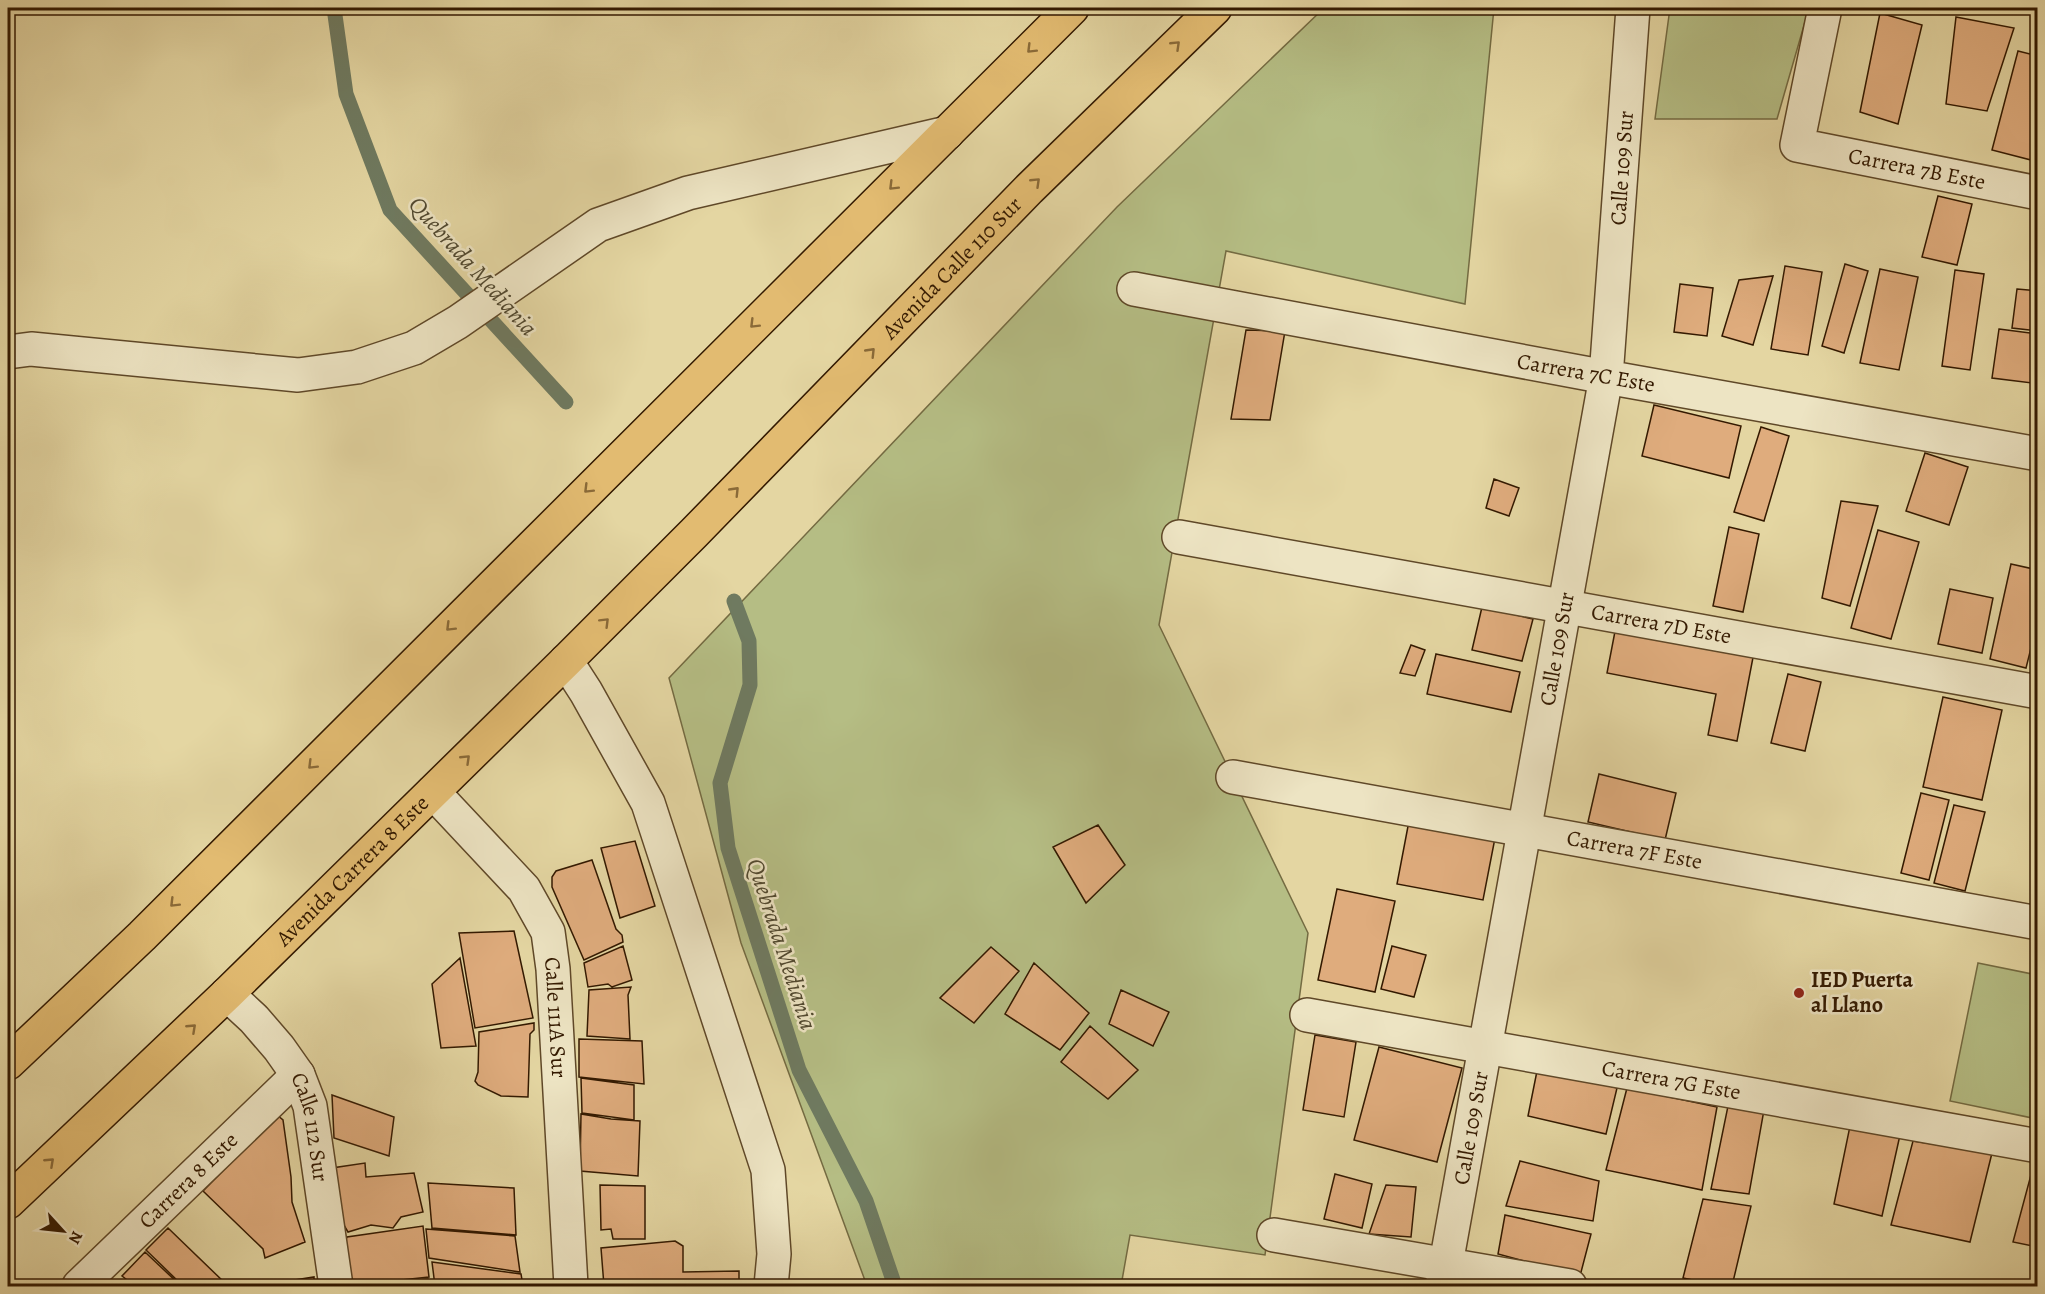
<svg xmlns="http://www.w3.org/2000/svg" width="2045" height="1294" viewBox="0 0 2045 1294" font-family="Alegreya,serif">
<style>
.green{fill:#b5bd84;stroke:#746b42;stroke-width:1.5}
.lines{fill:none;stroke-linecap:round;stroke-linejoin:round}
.stream{stroke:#6f7a60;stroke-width:15}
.building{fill:#dfac7d;stroke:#331900;stroke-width:1.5}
.minor-casing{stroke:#5f4828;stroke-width:36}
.tertiary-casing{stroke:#5f4828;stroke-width:36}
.trunk-casing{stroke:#331900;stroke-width:36}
.minor{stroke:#ede4c3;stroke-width:33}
.tertiary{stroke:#ede4c3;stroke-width:33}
.trunk{stroke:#e2bb71;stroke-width:33}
.oneway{stroke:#8a6a38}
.poi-dot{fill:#8f2418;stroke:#ede4c3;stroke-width:2}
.labels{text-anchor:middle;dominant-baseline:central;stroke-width:5;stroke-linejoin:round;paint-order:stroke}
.street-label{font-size:22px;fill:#331900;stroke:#ede4c3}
.poi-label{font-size:22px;font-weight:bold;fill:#331900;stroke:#ede4c3;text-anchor:start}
.water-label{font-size:24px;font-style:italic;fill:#514930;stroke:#ede4c3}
</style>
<rect width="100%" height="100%" fill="#e4d6a2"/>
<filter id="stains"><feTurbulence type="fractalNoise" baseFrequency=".00333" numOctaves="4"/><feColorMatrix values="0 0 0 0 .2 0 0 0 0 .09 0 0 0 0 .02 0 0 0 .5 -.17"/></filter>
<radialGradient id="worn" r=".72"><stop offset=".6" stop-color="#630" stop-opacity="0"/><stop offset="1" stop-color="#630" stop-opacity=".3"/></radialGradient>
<path class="green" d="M1324,8H1494L1465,304L1226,251L1159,625L1308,933L1265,1255L1130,1235L1121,1286H867L741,943L669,678L1117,207Z
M1670,8H1809L1777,119H1655Z
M1978,963L2037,975V1119L1950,1101Z"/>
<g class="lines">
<path class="stream" d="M334,8L346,94L390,210L566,402
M734,601L749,641L750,685L720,783L728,848L799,1070L866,1201L895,1286"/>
</g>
<path class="building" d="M1880,13L1922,25L1898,124L1860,112Z
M1956,17L2014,28L1987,111L1946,104Z
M2018,51L2038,56V135L2031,160L1992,150Z
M1938,196L1972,204L1957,265L1922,257Z
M1845,264L1868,271L1844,353L1822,346Z
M1785,266L1822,272L1808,355L1771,349Z
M1880,269L1918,277L1899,370L1860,363Z
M1955,270L1984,274L1970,370L1942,366Z
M1773,276L1753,345L1722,336L1739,280Z
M1680,284L1713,288L1707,336L1674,332Z
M2017,289L2038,291V331L2012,328Z
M1999,329L2038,334L2032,383L1992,378Z
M1246,330L1285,331L1270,420L1231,419Z
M1654,405L1741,426L1729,478L1642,456Z
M1761,427L1789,436L1764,521L1734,512Z
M1925,453L1968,467L1949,525L1906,511Z
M1494,479L1519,488L1509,516L1486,508Z
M1841,501L1878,506L1850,606L1822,598Z
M1729,527L1759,534L1743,612L1713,606Z
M1878,530L1919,542L1891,639L1851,628Z
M2011,564L2038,570V620L2026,668L1990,659Z
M1950,589L1993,598L1982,653L1938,644Z
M1482,607L1533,619L1522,661L1472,650Z
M1617,621L1755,647L1737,741L1708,735L1716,694L1607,673Z
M1411,645L1425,650L1415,676L1400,673Z
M1436,654L1520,672L1511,712L1427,694Z
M1788,674L1821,682L1805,751L1771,743Z
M1943,697L2002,710L1982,800L1923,787Z
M1599,774L1676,793L1665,840L1588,822Z
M1921,793L1949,800L1929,880L1901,873Z
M1954,805L1985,812L1965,891L1934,883Z
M1409,821L1495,838L1483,900L1397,884Z
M1098,825L1125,865L1086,903L1053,847Z
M635,841L655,906L620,918L601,848Z
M592,860L616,929L622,935L623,942L584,960L552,887V877L556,871Z
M1337,889L1395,901L1375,992L1318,980Z
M514,931L533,1018L475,1028L459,933Z
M623,946L632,980L612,987L608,984L588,987L584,963Z
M1392,946L1426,955L1414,997L1381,989Z
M991,947L1019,971L974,1023L940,998Z
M460,958L476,1046L441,1048L432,984Z
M1034,963L1089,1013L1060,1050L1005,1014Z
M631,987L628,995L630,1039L587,1036L589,990Z
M1121,990L1169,1012L1153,1046L1109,1024Z
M534,1023V1030L530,1034L528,1097L501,1096L478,1085L475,1081L478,1072L479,1032Z
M1090,1026L1138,1070L1108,1099L1061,1062Z
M1315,1035L1356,1042L1344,1117L1303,1110Z
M579,1039L642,1041L644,1084L579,1077Z
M1379,1047L1462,1068L1437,1162L1354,1140Z
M1538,1066L1617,1088L1606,1134L1528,1116Z
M581,1078L634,1085V1120L582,1113Z
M1627,1088L1717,1107L1702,1190L1606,1170Z
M332,1095L394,1117L389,1156L334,1138Z
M1728,1106L1764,1110L1749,1194L1711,1189Z
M581,1114L611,1119L640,1121L638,1176L580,1171Z
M277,1115L283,1120L291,1177L292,1202L305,1242L265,1258L263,1249L203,1191Z
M1850,1126L1900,1135L1882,1216L1834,1204Z
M1913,1141L1992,1153L1970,1242L1891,1225Z
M2035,1160L2038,1161V1247L2013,1242Z
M1520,1161L1599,1181L1593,1221L1506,1206Z
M365,1163L366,1177L414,1173L423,1212L401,1217L393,1228L371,1225L348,1232L339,1217L332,1168Z
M1335,1174L1372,1184L1362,1228L1324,1219Z
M428,1183L514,1188L516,1235L432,1228Z
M600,1185L645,1186V1239H613L611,1229L601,1230Z
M1386,1185L1416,1187L1411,1237L1369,1234Z
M1703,1199L1751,1206L1732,1286H1722L1683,1278Z
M1505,1215L1591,1234L1580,1276L1498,1254Z
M423,1226L429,1277L392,1281L374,1286H350L344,1244L347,1237Z
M168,1228L226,1284L224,1286H183L146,1250Z
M426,1229L515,1236L520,1272L429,1258Z
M675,1241L683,1246V1272L739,1271V1286H604L601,1248Z
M145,1252L181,1286H135L122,1276Z
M432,1262L521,1274L523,1286H435Z
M314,1277V1286H257Z
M428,1279L429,1286H382L392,1283Z"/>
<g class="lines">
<g class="minor-casing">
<g id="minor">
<path id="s1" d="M1825,8L1797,145L2038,193"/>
<path d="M1134,289L1606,377L1442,1286"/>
<path d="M8,352L31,349L298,375L357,367L414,348L458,322L598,225L688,193L947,133"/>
<path id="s2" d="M1179,537L2038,692"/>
<path d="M566,661L586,692L648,803L768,1170L774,1254L771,1286"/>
<path id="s3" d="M1233,777L2038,923"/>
<path id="s4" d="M433,792L524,889L548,932L553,969L571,1286"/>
<path id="s5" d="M227,994L254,1019L279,1048L298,1075L310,1106L336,1286"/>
<path id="s6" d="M1307,1015L2038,1146"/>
<path d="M1274,1235L1570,1286"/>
<path id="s7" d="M79,1286L298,1075"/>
</g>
</g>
<g class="tertiary-casing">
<path id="tertiary" d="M1633,8L1606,377L2038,454"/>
</g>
<g class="trunk-casing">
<g id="trunk">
<path d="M8,1063L142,936L1072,8"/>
<path id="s8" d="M8,1202L227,994L566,661L694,533L1029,189L1215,8"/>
</g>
</g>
<use href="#minor" class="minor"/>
<use href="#tertiary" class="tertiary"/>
<use href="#trunk" class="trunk"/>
</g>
<defs><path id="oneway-chevron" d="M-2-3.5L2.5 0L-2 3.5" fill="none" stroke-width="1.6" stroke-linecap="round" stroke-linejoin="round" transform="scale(1.5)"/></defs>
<g class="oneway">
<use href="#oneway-chevron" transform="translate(1176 45) rotate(-44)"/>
<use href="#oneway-chevron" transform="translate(1031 49) rotate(135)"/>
<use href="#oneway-chevron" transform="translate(1036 182) rotate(-44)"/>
<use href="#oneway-chevron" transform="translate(893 186) rotate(135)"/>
<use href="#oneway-chevron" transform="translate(754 324) rotate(135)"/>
<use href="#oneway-chevron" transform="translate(871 352) rotate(-46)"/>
<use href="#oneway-chevron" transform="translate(588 489) rotate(135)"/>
<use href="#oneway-chevron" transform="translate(735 491) rotate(-46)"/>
<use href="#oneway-chevron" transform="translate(605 622) rotate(-45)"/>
<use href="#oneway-chevron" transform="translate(450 627) rotate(135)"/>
<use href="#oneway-chevron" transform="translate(466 759) rotate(-44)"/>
<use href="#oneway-chevron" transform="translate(312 765) rotate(135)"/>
<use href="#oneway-chevron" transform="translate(174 903) rotate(135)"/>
<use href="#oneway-chevron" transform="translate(192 1028) rotate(-43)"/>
<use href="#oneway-chevron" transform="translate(50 1162) rotate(-43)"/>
</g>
<circle class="poi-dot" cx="1799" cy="993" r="6"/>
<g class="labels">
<g class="street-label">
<text transform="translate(1622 168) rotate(-86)">Calle 109 Sur</text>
<text stroke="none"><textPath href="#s1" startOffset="262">Carrera 7B Este</textPath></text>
<text stroke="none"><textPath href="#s8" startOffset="1328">Avenida Calle 110 Sur</textPath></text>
<text transform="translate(1586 373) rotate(10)">Carrera 7C Este</text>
<text stroke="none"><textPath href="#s2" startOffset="490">Carrera 7D Este</textPath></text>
<text transform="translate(1557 649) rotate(-80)">Calle 109 Sur</text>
<text stroke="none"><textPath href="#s3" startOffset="408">Carrera 7F Este</textPath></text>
<text stroke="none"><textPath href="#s8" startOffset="478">Avenida Carrera 8 Este</textPath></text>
<text stroke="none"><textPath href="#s4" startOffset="268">Calle 111A Sur</textPath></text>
<text stroke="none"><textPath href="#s6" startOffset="370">Carrera 7G Este</textPath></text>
<text transform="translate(1471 1128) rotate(-80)">Calle 109 Sur</text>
<text stroke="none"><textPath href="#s5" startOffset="162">Calle 112 Sur</textPath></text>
<text stroke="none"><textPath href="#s7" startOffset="152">Carrera 8 Este</textPath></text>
</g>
<g class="poi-label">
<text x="1811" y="980">IED Puerta<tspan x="1811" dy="25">al Llano</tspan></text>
</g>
<g class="water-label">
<text transform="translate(473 266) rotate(48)">Quebrada Mediania</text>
<text transform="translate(782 944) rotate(72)">Quebrada Mediania</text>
</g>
</g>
<rect width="2045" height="1294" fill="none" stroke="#e4d6a2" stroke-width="30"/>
<rect x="9" y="9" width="2027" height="1276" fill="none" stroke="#331900" stroke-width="3"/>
<rect x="15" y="15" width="2015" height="1264" fill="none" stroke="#331900" stroke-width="1.5"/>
<g transform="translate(63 1231) rotate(117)" stroke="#ede4c3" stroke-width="4.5" paint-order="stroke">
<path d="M0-4.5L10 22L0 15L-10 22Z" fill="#331900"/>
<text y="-9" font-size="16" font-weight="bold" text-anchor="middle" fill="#331900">N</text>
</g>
<rect width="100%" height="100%" filter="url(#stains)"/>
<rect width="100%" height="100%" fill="url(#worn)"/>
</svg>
